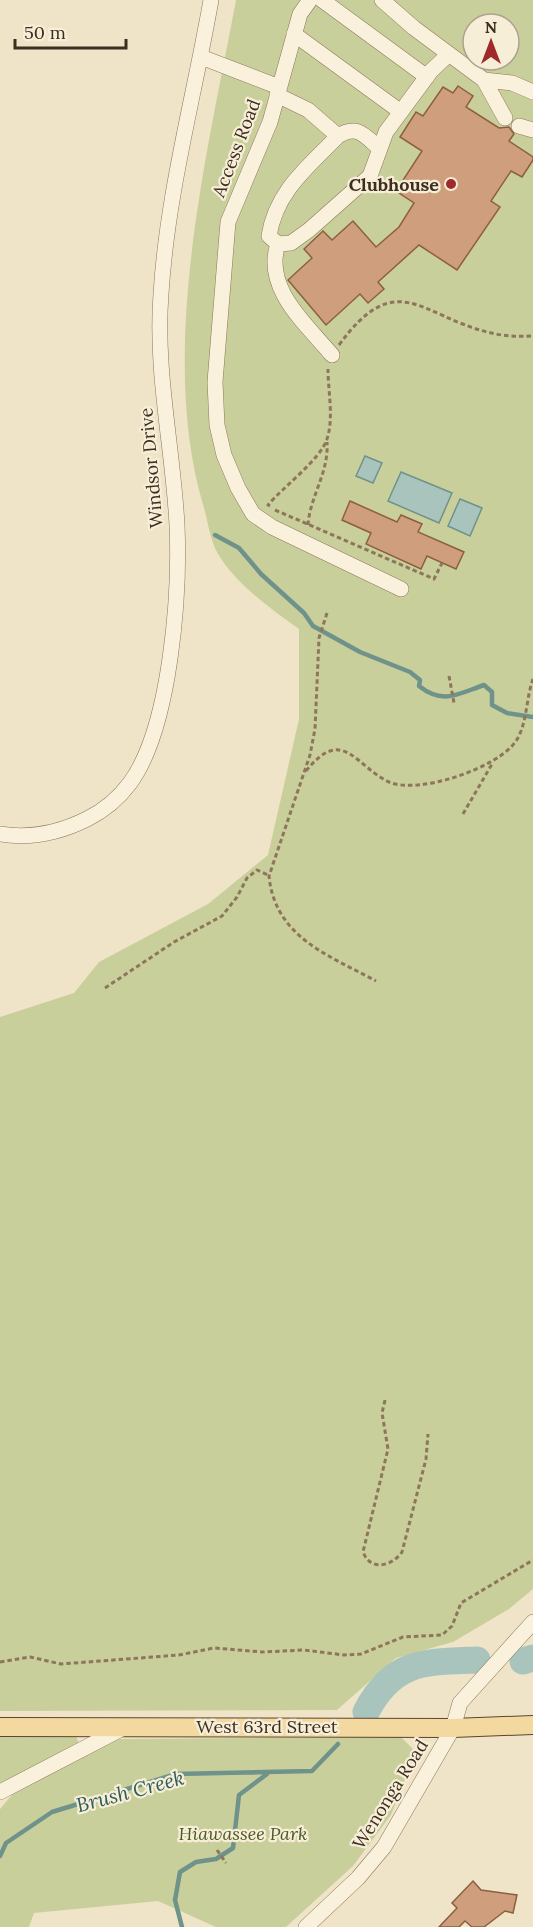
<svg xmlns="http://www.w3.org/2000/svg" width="533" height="1927" viewBox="0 0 533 1927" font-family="Lora,serif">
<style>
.green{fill:#c9cf9b;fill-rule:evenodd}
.water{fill:#a9c4bc;stroke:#6f938a;stroke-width:1.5}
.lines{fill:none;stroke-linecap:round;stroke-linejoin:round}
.stream{stroke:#6f938a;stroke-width:4.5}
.river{stroke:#a9c4bc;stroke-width:27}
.building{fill:#cf9f7d;stroke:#8d5f41;stroke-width:1.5}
.minor-casing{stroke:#8d765c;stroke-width:16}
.major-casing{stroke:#5b4430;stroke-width:20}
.path{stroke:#8d765c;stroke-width:3;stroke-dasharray:4.5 3;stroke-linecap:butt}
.minor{stroke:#faf1dc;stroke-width:15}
.major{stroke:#f3d9a0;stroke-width:18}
.poi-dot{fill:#9e2a2b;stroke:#f7eed8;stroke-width:2}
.labels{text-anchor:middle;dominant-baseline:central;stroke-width:4.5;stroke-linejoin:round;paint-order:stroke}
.street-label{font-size:18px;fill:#3d2e20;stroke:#f7eed8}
.poi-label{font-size:18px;font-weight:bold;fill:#3d2e20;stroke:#f7eed8;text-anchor:end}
.park-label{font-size:18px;font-style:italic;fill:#4d5a26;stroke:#f7eed8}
.water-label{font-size:20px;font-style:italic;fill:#2f5d5a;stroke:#f7eed8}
</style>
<rect width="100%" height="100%" fill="#f0e4c8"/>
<path class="green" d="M236,0H533V1589L509,1609L453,1642L396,1658L337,1710L0,1711V1017L74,993L99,962L208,904L268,855L299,719V629C271,609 234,583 217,552C210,539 208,522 204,508C157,353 207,156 236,0ZM473,24H509V60H473Z
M0,1736H76L79,1744L0,1783Z
M401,1737L416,1752L391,1815L353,1866L286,1927H216L158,1901L34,1913L29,1927H0V1809L16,1790L113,1739Z"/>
<path class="water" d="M365,456L382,463L373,483L356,476Z
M401,472L452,493L439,523L388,501Z
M460,499L482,508L470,536L448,526Z"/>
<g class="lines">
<path class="stream" d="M215,535L239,548L261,574L304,613L313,626L360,652L410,672L420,680L419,686C443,705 458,694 484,685L492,692V705L507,713L533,717
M0,1856L6,1843L52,1812L176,1774L312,1771L338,1744
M182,1927L175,1900L180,1872L196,1862L216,1859L233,1848L239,1795L267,1774"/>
<path class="river" d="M523,1661L533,1658
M366,1712C393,1660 424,1662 477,1660"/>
</g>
<path class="building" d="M458,86L473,96L466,107L499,128L509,127L514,134L509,141L533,157V160L522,177L511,171L491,201L500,207L457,270L419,245L378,282L384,289L368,303L360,294L326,325L288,280L312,258L304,249L323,231L332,240L353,221L376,247L399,227L414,203L396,191L422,151L400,137L416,112L423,116L443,87L453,93Z
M350,501L397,522L401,515L422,524L418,532L464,552L456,569L427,556L421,569L366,544L371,533L342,520Z
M473,1881L481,1890L517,1895L513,1913L505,1911L484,1927H472L465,1921L459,1927H439L457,1908L452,1903Z"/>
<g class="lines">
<g class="minor-casing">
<path id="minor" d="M310,0L300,14L270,122L228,222L215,382L217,425L224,455L238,488L253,514L272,527L401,589
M322,0L427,77
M382,0L414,28L484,80L505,118
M294,34L401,112
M201,57L279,87
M484,80L512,83L533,92
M277,95L308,110L338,136
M519,126L533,130
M278,244L291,243L309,230L370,176L386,132L431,71L449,54
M332,355C306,324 263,288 278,244L269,236C276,191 308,167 338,136C357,124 364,135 379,148
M0,834C31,839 59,833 87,819C103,811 119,798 130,783C171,727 180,593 177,525C173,448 155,372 161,294C167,195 194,97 211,0
M0,1792L125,1727
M306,1927L358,1878L384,1847L453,1728L460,1703L533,1622"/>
</g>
<g class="major-casing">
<path id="major" d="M0,1727L453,1728L533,1725"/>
</g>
<path class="path" d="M339,345C396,267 420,315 487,332C502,336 518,337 533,336
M270,506L268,505C283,487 320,460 327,439C334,418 328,391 328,369
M275,510L434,579L442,563
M308,525C310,496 329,473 327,442
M327,613L319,638L315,729L310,755L269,876C275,937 328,955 376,981
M449,676L454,703
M306,771C343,725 355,766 389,782C419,795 498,768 516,741C527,725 526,698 533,679
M463,814L492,764
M105,988L174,942L222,916L237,897L247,878L257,870L268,875
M385,1400L382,1413L388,1449L363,1552C371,1572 392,1566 402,1552L426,1459L428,1434
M0,1662L30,1657L61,1664L179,1655L214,1648L262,1652L304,1650L344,1655L361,1654L403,1637L442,1635L452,1626L461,1603L533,1560
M217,1850L226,1863"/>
<use href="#minor" class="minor"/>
<use href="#major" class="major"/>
</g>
<circle class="poi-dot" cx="451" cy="184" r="6"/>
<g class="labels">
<g class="street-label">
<text transform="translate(236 148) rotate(-69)">Access Road</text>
<text transform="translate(151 468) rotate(-95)">Windsor Drive</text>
<text x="267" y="1726">West 63rd Street</text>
<text transform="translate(390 1794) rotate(-58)">Wenonga Road</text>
</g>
<g class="poi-label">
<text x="439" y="184">Clubhouse</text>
</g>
<g class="park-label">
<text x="243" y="1833">Hiawassee Park</text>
</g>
<g class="water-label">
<text transform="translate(130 1791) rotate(-15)">Brush Creek</text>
</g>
</g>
<g transform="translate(491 42)"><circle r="28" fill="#f7eed8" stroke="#ada18e" stroke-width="1.5"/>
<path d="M0-4.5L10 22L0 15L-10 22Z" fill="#9e2a2b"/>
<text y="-9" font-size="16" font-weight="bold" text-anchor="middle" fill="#3d2e20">N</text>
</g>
<path d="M15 39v9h111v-9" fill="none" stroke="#3d2e20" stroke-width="3"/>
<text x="24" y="39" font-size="18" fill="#3d2e20" stroke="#f7eed8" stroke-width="4.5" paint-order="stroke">50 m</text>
</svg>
